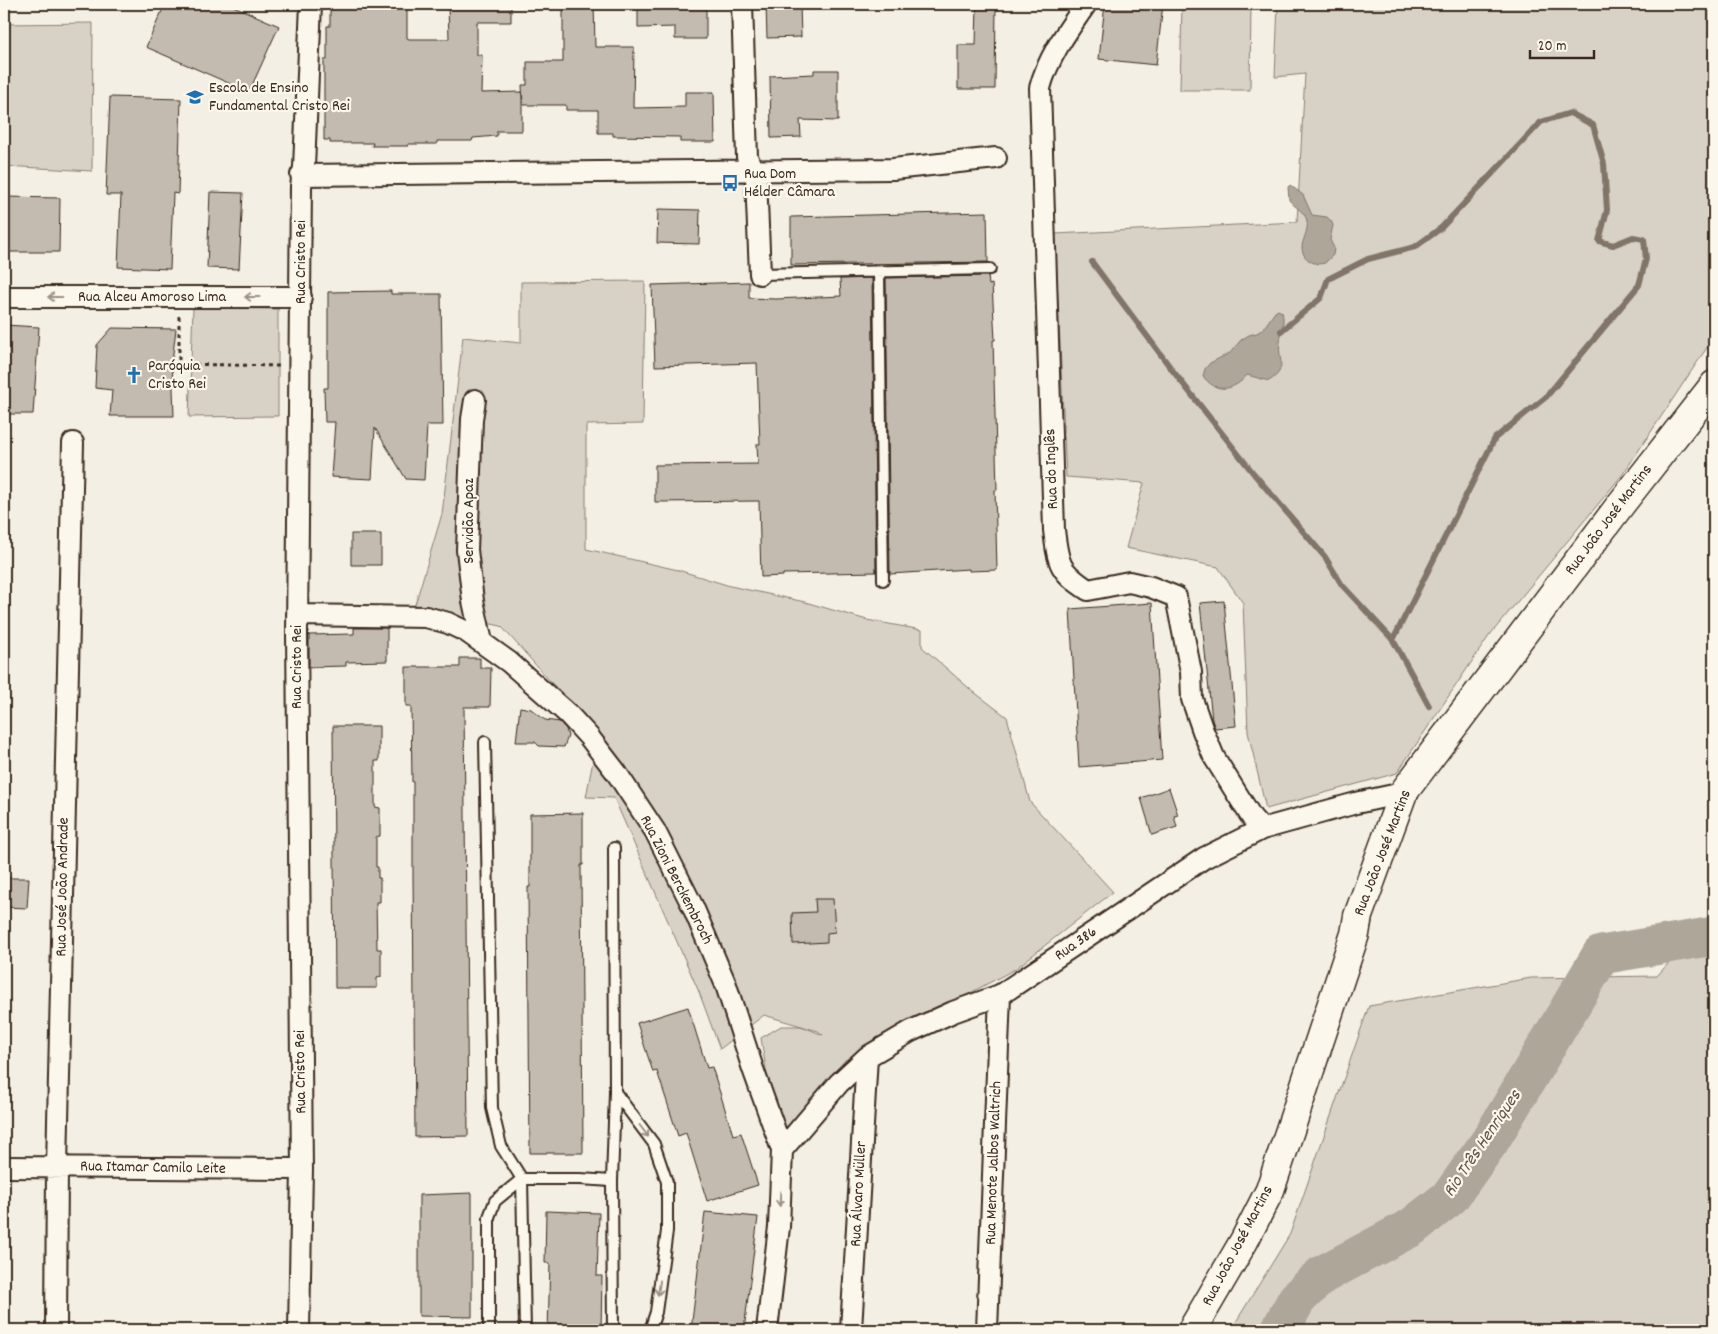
<svg xmlns="http://www.w3.org/2000/svg" width="1718" height="1334" viewBox="0 0 1718 1334" font-family="Dekko,sans-serif">
<style>
.green{fill:#d8d1c6;stroke:#8a7e72}
.water{fill:#afa69a;stroke:#817468}
.lines{fill:none;stroke-linecap:round;stroke-linejoin:round}
.stream{stroke:#817468;stroke-width:6}
.river{stroke:#afa69a;stroke-width:39}
.building{fill:#c3bbb0;stroke:#3b2a1e}
.lane-casing{stroke:#3b2a1e;stroke-width:14}
.street-casing{stroke:#3b2a1e;stroke-width:24}
.secondary-casing{stroke:#3b2a1e;stroke-width:31}
.path{stroke:#3b2a1e;stroke-width:3;stroke-dasharray:4 4;stroke-linecap:butt}
.lane{stroke:#fbf7ec;stroke-width:10}
.street{stroke:#fbf7ec;stroke-width:20}
.secondary{stroke:#fbf7ec;stroke-width:28}
.oneway{stroke:#9b9085}
.labels{text-anchor:middle;dominant-baseline:central;stroke-width:4.5;stroke-linejoin:round;paint-order:stroke}
.poi-label{font-size:16px;fill:#3b2a1e;stroke:#fbf7ec;text-anchor:start}
.street-label{font-size:16px;fill:#3b2a1e;stroke:#fbf7ec}
.water-label{font-size:18px;font-style:italic;fill:#645549;stroke:#fbf7ec}
</style>
<rect width="100%" height="100%" fill="#f3efe4"/>
<filter id="ink" filterUnits="userSpaceOnUse"><feTurbulence type="fractalNoise" baseFrequency=".02" numOctaves="2"/><feDisplacementMap in="SourceGraphic" scale="10" xChannelSelector="R" yChannelSelector="G"/><feConvolveMatrix kernelMatrix="1 2 1 2 8 2 1 2 1" color-interpolation-filters="sRGB"/></filter>
<g filter="url(#ink)">
<path class="green" d="M1182,4H1251L1250,90H1180Z
M1278,4H1714V340L1708,346L1623,474L1489,636L1397,773L1266,809L1248,732L1243,603L1218,567L1126,548L1144,483L1066,477L1055,234L1297,222L1305,74L1275,77Z
M93,23L92,171L4,166V24Z
M645,281L643,424L586,425V549L678,570L730,586L805,602L867,620L922,630V647L970,689L1007,717L1030,802L1113,892L1015,969L845,1060L788,1130L783,1131L775,1126L761,1038L781,1026H801L823,1035L818,1031L764,1015L720,1049L699,992L614,798L586,797L598,735L501,626L414,608L442,514L463,337L521,343V282Z
M193,308L278,309V416L189,417Z
M1714,912V1330H1231L1290,1234L1369,1006L1531,978L1657,976Z"/>
<path class="water" d="M1290,185L1303,195L1312,215L1327,217L1331,221L1333,225L1330,240L1334,248L1333,255L1325,263C1315,266 1303,260 1302,248C1302,240 1309,230 1307,221C1305,211 1295,208 1289,200L1288,187Z
M1278,310L1282,312C1285,322 1281,333 1280,342C1277,358 1289,369 1269,381L1247,375C1234,391 1216,394 1203,376L1205,369L1210,363L1230,353L1241,340L1249,335L1257,333L1263,329L1275,312Z"/>
<g class="lines">
<path class="stream" d="M1092,262L1173,371L1254,474L1325,557L1342,585L1393,640L1429,706
M1281,331L1321,298L1328,279L1368,259L1415,247L1441,228L1541,122L1570,113L1593,125L1604,164L1607,210L1599,241L1613,245L1633,237L1644,239L1646,259L1639,285L1546,397L1495,438L1393,640"/>
<path class="river" d="M1280,1330L1297,1299L1322,1275L1412,1227L1450,1197L1490,1141L1601,955L1714,936"/>
</g>
<path class="building" d="M165,4H229L279,26L249,92L146,47Z
M330,4H407V38L409,39H449L448,4H511V22H477V55H482L481,93L522,92V131H497V136L473,138L472,141H437V144H408V146H372L373,143H330V140H324V60H327V26H330Z
M563,4H594L595,47H634L633,108L685,107V92H714L715,142H680V137L613,136V133H598V110H566V105H523L522,85H527V62H563Z
M638,4H706V39H675V27L638,28Z
M766,4H800L801,37L767,38Z
M977,4H996L995,89H958V45H976Z
M1105,4H1163L1156,65L1099,59Z
M814,70H838V121L800,120L801,137L771,138L770,76L814,74Z
M110,97L181,99L178,194L173,193L170,269L118,267L121,195H106Z
M210,192L243,193L239,269L207,268Z
M4,197L60,198L59,252H4Z
M658,209L700,210L699,244L657,243Z
M987,212L988,262L791,265V217Z
M988,276L989,285L992,284L995,340H993L997,490H995L997,570L969,571V569L890,574L886,278Z
M872,278L876,572L783,574V576L761,577L759,501L655,502V465L758,464L757,444H760L757,363L655,366L652,285L749,282V298L776,299L841,296L840,279Z
M391,291V294H441L443,425H427L424,480L406,479L375,428L372,479L331,477L335,422H325L324,388H328V292Z
M4,325L39,327L33,414H4Z
M112,328L176,329L172,362L174,416H110L112,390L95,388L97,345Z
M351,534H381V565H351Z
M1224,601L1236,726L1215,728L1212,720L1200,603Z
M1152,603L1162,760L1079,767L1070,609Z
M354,628H387V661L346,662V666L309,667V635L354,634Z
M460,658H480V668H491L490,707H464L468,1136L415,1137L413,872V782H412L411,706H406V667H460Z
M520,707L531,709L545,720L560,722L566,729L568,736L564,747L539,746L535,742H516Z
M333,726H379V761H375V807L380,808V836L376,837V867H378V878H380V902H376L377,949H381V977L377,978V988H335Z
M1169,788L1178,815L1174,816L1177,827L1152,835L1141,798Z
M583,813V865H581L583,1153H530L528,887H530V814Z
M4,878H29L27,908L4,907Z
M815,899H833L835,932L827,933V942L793,944L792,913L816,912Z
M688,1007L707,1068L712,1067L733,1135L741,1133L758,1185L707,1201L686,1133L678,1136L657,1071L653,1072L637,1023Z
M472,1193V1317L419,1316V1195Z
M546,1211L599,1213L597,1276H602L601,1330H548L550,1263H545Z
M705,1212L758,1217L744,1330H691Z"/>
<g class="lines">
<g class="lane-casing">
<path id="lane" d="M879,272L883,580
M760,274L990,269
M485,742L492,1108L501,1146L522,1179H580L612,1181L615,1092L614,848
M615,1092L654,1144L667,1182V1231L656,1312L650,1330
M522,1179L525,1330
M612,1181L613,1330
M489,1330V1217L495,1201L522,1179"/>
</g>
<g class="street-casing">
<path id="street" d="M742,4L747,157L756,178L760,274
M1086,4C1068,30 1048,57 1040,88L1054,530C1058,564 1059,571 1088,590L1129,582L1151,587L1176,597L1191,672L1192,699L1203,731L1214,757L1252,818L1262,829
M301,175L893,169L996,158
M4,297H301
M475,400L472,419L467,550L473,601L482,642
M297,615L426,617L448,623L467,632L509,662L568,714L589,737L616,772L655,831L693,907L726,985L753,1069L782,1150L779,1227L767,1330
M782,1150L839,1083L867,1057L911,1031L953,1012L1000,995L1204,858L1262,829L1356,803L1403,793
M4,1167L302,1169
M56,1330L57,1167L73,443
M299,1330L302,1169L297,633L301,186L304,167L311,4
M851,1330L867,1057
M987,1330L1000,995"/>
</g>
<g class="secondary-casing">
<path id="secondary" d="M1192,1330L1244,1241L1270,1190L1355,934L1358,916L1403,793L1621,504L1714,385"/>
</g>
<path class="path" d="M179,316V364L280,366"/>
<use href="#lane" class="lane"/>
<use href="#street" class="street"/>
<use href="#secondary" class="secondary"/>
</g>
<defs><path id="oneway-shaft" d="M-6 0H5M1.5-3L5.5 0L1.5 3" fill="none" stroke-width="1.6" stroke-linecap="round" stroke-linejoin="round" transform="scale(1.25)"/></defs>
<g class="oneway">
<use href="#oneway-shaft" transform="translate(55 297) rotate(-180)"/>
<use href="#oneway-shaft" transform="translate(252 297) rotate(180)"/>
<use href="#oneway-shaft" transform="translate(644 1131) rotate(53)"/>
<use href="#oneway-shaft" transform="translate(780 1199) rotate(92)"/>
<use href="#oneway-shaft" transform="translate(659 1288) rotate(98)"/>
</g>
</g>
<defs>
<g id="school-bare" transform="scale(1.35)"><path d="M0-5L7-2L0 1L-7-2ZM-4 1L0 2.5L4 1V4Q0 6-4 4Z" fill="#1f6fb2" stroke="#fbf7ec" stroke-width="2.5" paint-order="stroke"/></g>
<g id="bus-bare" transform="scale(1.35)"><path d="M-5-6H5V4H4V6H2V4H-2V6H-4V4H-5ZM-3.5-4V0h7V-4ZM-3.5 1.2v1.5H-2V1.2ZM2 1.2v1.5H3.5V1.2Z" fill="#1f6fb2" stroke="#fbf7ec" stroke-width="2.5" paint-order="stroke"/></g>
<g id="church-bare" transform="scale(1.35)"><path d="M-1.2-6h2.4v3.5h3.3v2.4h-3.3V6h-2.4V-.1h-3.3v-2.4h3.3Z" fill="#1f6fb2" stroke="#fbf7ec" stroke-width="2.5" paint-order="stroke"/></g>
</defs>
<g fill-rule="evenodd">
<use href="#school-bare" x="195" y="97"/>
<use href="#bus-bare" x="730" y="183"/>
<use href="#church-bare" x="134" y="375"/>
</g>
<g class="labels">
<g class="poi-label">
<text x="209" y="88">Escola de Ensino<tspan x="209" dy="18">Fundamental Cristo Rei</tspan></text>
<text x="744" y="174">Rua Dom<tspan x="744" dy="18">Hélder Câmara</tspan></text>
<text x="148" y="366">Paróquia<tspan x="148" dy="18">Cristo Rei</tspan></text>
</g>
<g class="street-label">
<text transform="translate(301 262) rotate(-90)">Rua Cristo Rei</text>
<text x="152" y="297">Rua Alceu Amoroso Lima</text>
<text transform="translate(1052 469) rotate(-92)">Rua do Inglês</text>
<text transform="translate(1609 520) rotate(-53)">Rua João José Martins</text>
<text transform="translate(469 521) rotate(-90)">Servidão Apaz</text>
<text transform="translate(297 667) rotate(-90)">Rua Cristo Rei</text>
<text transform="translate(1383 853) rotate(-69)">Rua João José Martins</text>
<text transform="translate(676 880) rotate(63)">Rua Zioni Berckembroch</text>
<text transform="translate(63 887) rotate(-89)">Rua José João Andrade</text>
<text transform="translate(1076 944) rotate(-35)">Rua 386</text>
<text transform="translate(301 1072) rotate(-91)">Rua Cristo Rei</text>
<text transform="translate(994 1163) rotate(-88)">Rua Menote Jalbos Waltrich</text>
<text transform="translate(153 1168) rotate(1)">Rua Itamar Camilo Leite</text>
<text transform="translate(859 1194) rotate(-87)">Rua Álvaro Müller</text>
<text transform="translate(1238 1246) rotate(-62)">Rua João José Martins</text>
</g>
<g class="water-label">
<text transform="translate(1483 1144) rotate(-56)">Rio Três Henriques</text>
</g>
</g>
<rect width="1718" height="1334" fill="none" stroke="#fbf7ec" stroke-width="20"/>
<rect x="10" y="10" width="1698" height="1314" fill="none" stroke="#3b2a1e" stroke-width="2" filter="url(#ink)"/>
<path d="M1530 50v8h64v-8" fill="none" stroke="#3b2a1e" stroke-width="2.5"/>
<text x="1538" y="50" font-size="15" fill="#3b2a1e" stroke="#fbf7ec" stroke-width="4" paint-order="stroke">20 m</text>
</svg>
